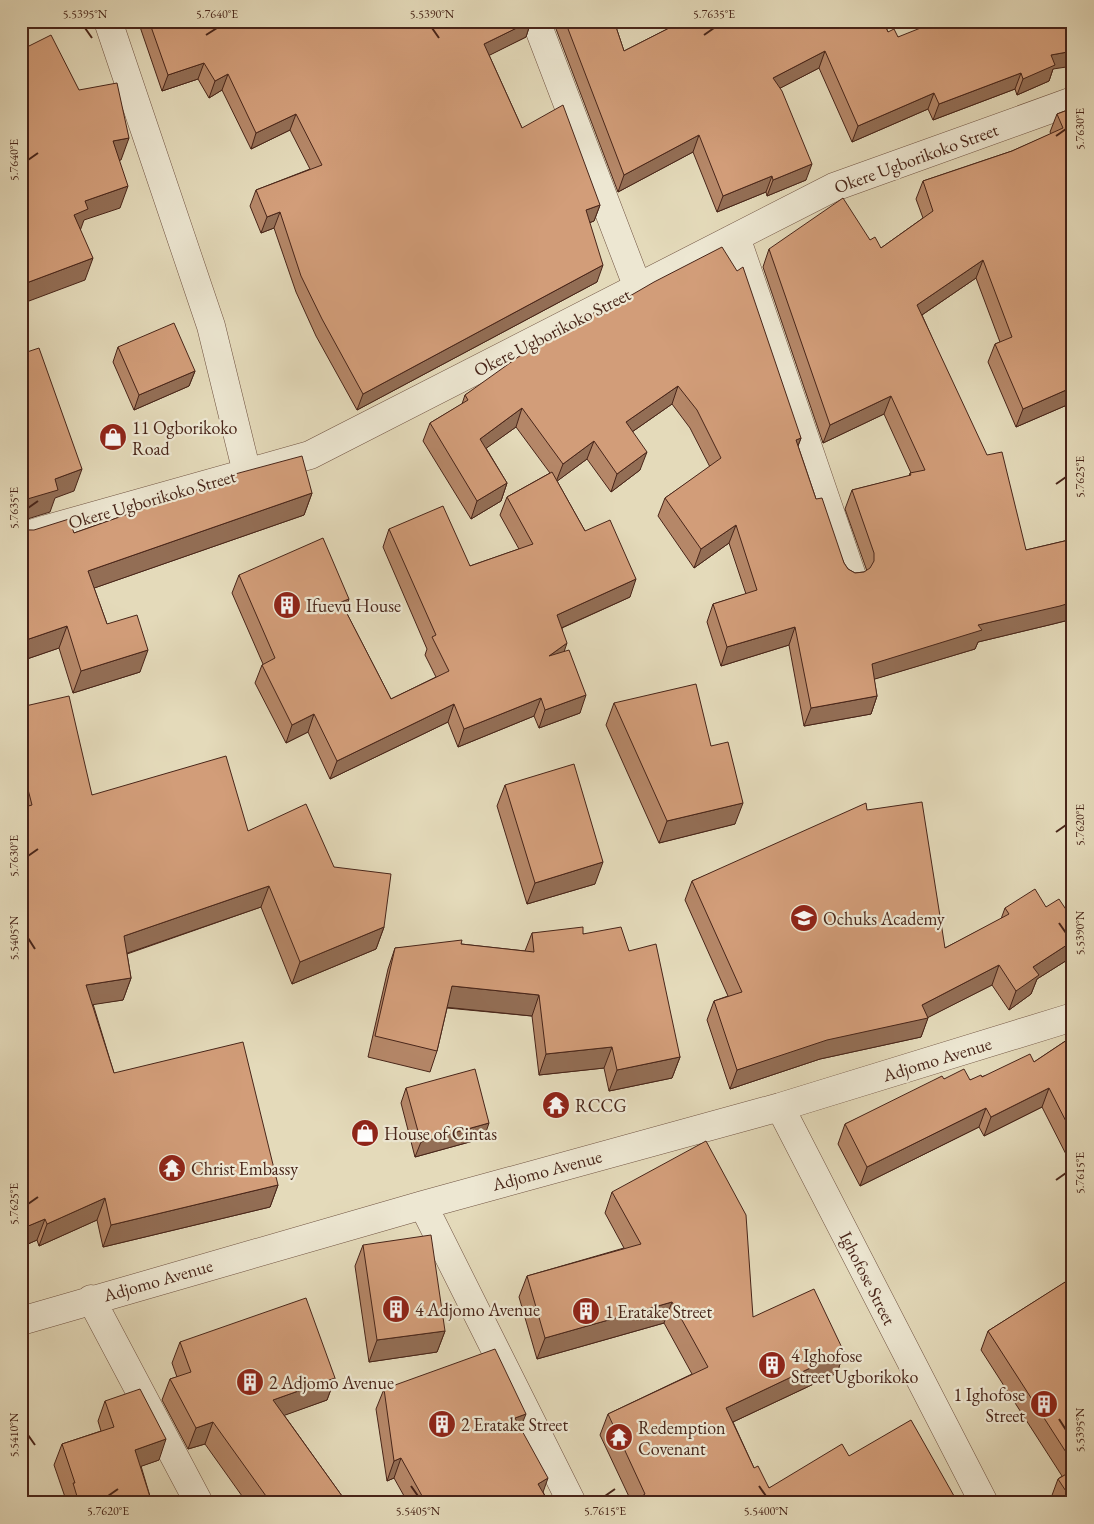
<svg xmlns="http://www.w3.org/2000/svg" width="1094" height="1524" viewBox="0 0 1094 1524" font-family="'EB Garamond',serif">
<style>
.lines{fill:none;stroke-linecap:round;stroke-linejoin:round}
.minor-casing{stroke:#6f5241;stroke-width:29}
.minor{stroke:#ede7d2;stroke-width:28}
.wall{fill:#b58768;stroke:#482519}
.shaded-wall{fill:#936e55;stroke:#482519}
.building{fill:#d29d79;stroke:#482519}
.ticks{fill:none;stroke:#482519;stroke-width:2}
.labels{text-anchor:middle;dominant-baseline:central;stroke-width:4.5;stroke-linejoin:round;paint-order:stroke}
.street-label{font-size:18px;fill:#482519;stroke:#ede7d2}
.poi-label{font-size:18px;fill:#482519;stroke:#ede7d2;text-anchor:start}
.neatline{fill:none;stroke:#482519;stroke-width:2}
.ticks-label{font-size:12px;text-anchor:middle;fill:#482519}
</style>
<rect width="100%" height="100%" fill="#e4daba"/>
<filter id="stains"><feTurbulence type="fractalNoise" baseFrequency=".004" numOctaves="4"/><feColorMatrix values="0 0 0 0 .2 0 0 0 0 .09 0 0 0 0 .02 0 0 0 .5 -.17"/></filter>
<radialGradient id="worn" r=".72"><stop offset=".6" stop-color="#630" stop-opacity="0"/><stop offset="1" stop-color="#630" stop-opacity=".3"/></radialGradient>
<g class="lines">
<g class="minor-casing">
<path id="minor" d="M108,21L211,326L247,473
M536,21L638,288
M736,237L852,576
M21,537L47,529L310,455L834,187L1073,101
M780,1107L984,1503
M423,1205L572,1503
M91,1299L199,1503
M21,1321L423,1205L780,1107L1073,1017"/>
</g>
<use href="#minor" class="minor"/>
</g>
<path class="wall" d="M138,21H531L526,37L489,55L522,128L600,205L594,221L589,223L597,282L357,410L316,336L296,292L274,228L261,233L250,206L256,190L310,169L290,130L251,149L222,90L209,98L198,79L162,91Z
M553,21H614L624,51L679,23L678,21H883L888,32L898,37L1053,69L1049,81L1017,95L1015,89L933,120L928,109L852,142L819,68L780,88L806,180L767,196L766,192L717,212L693,152L618,192Z
M1073,108V420L1067,405L1016,427L988,362L995,344L1000,342L976,278L922,315L1026,550L1073,539V619L1053,624L978,642L975,649L874,679L877,696L871,714L804,726L789,645L721,666L707,622L713,604L746,594L729,543L694,568L658,516L665,498L710,467L690,428L672,404L632,432L640,470L611,492L587,459L557,481L585,531L630,597L562,628L564,651L580,713L539,728L534,716L458,747L448,722L330,779L308,732L286,743L255,683L262,665L263,664L232,593L239,575L345,610L391,699L436,677L425,655L427,649L383,547L389,529L470,566L519,549L500,515L507,497L550,473L516,427L486,448L507,483L501,501L471,519L423,441L430,423L462,404L465,395L616,304L801,438L798,446L816,499L844,563L848,569L855,573L864,572L867,571L845,509L852,490L909,476L910,473H911L884,414L823,443L763,267L769,249L870,240L881,248L923,218L916,199L923,181L1012,151L1051,134L1050,132L1057,114Z
M118,347L195,371L189,386L134,410L113,362Z
M224,477L312,493L304,515L94,588L107,624L140,672L73,693L59,648L21,661V528L25,530L74,533L223,481Z
M614,703L711,746L735,824L659,843L606,725Z
M21,707L92,795L248,831L334,867L384,927L376,949L292,984L261,907L127,954L131,978L123,1000L93,1004L114,1073L278,1185L270,1207L103,1247L97,1220L39,1246L37,1240L21,1247Z
M505,785L595,884L527,904L497,806Z
M867,810L945,948L1001,919L1005,908L1046,907L1073,920V960L1071,958L1072,957L1037,979L1031,994L1009,1010L992,985L928,1017L921,1037L820,1059L730,1089L707,1020L714,1001L728,996L685,900L692,881Z
M532,933L583,934L629,951L680,1057L672,1078L609,1091L604,1068L539,1075L532,1016L447,1008L437,1051L430,1072L368,1057L388,969L395,948L461,944L525,951Z
M1073,1036V1168L1042,1107L984,1136L979,1127L860,1186L838,1144L845,1124L944,1079L970,1080L1034,1062Z
M406,1088L484,1138L415,1157L401,1103Z
M612,1192L753,1317L844,1352L837,1373L733,1422L754,1468L769,1488L849,1456L958,1503H632L600,1435L608,1414L692,1374L664,1323L537,1359L519,1297L527,1276L624,1248L605,1213Z
M363,1245L445,1331L437,1352L369,1362L355,1266Z
M1073,1276V1503H1054L1051,1498L1058,1479L1062,1476L981,1350L988,1331L1072,1278Z
M180,1342L335,1378L327,1400L284,1415L347,1503H247L205,1444L188,1449L162,1400L170,1379L177,1377L172,1363Z
M384,1389L520,1428L543,1492L549,1503H408L394,1478L387,1481L376,1409Z
M105,1401L159,1460L141,1466L152,1503H66V1500L54,1465L62,1444L101,1431L98,1421Z"/>
<path class="shaded-wall" d="M531,21L526,37L478,61L484,44Z
M825,51L819,68L767,95L773,78Z
M1073,51V66L1053,69L1049,81L1017,95L1023,79L1051,55Z
M204,63L198,79L162,91L168,75Z
M1021,73L1015,89L933,120L939,104Z
M228,74L222,90L209,98L215,81Z
M934,93L928,109L852,142L858,126Z
M296,114L290,130L251,149L256,133Z
M699,135L693,152L618,192L624,175Z
M129,138L121,160L105,163L113,141Z
M812,164L806,180L767,196L773,180Z
M772,176L766,192L717,212L723,196Z
M128,186L120,208L84,220L80,231L74,215L85,201Z
M600,205L594,221L580,226L586,210Z
M280,212L274,228L261,233L267,217Z
M93,258L85,280L21,304V285Z
M983,260L976,278L910,323L917,305Z
M603,265L597,282L357,410L363,394Z
M195,371L189,386L134,410L139,395Z
M678,386L672,404L619,441L626,422Z
M1073,387L1067,405L1016,427L1023,409Z
M891,396L884,414L823,443L830,425Z
M522,408L516,427L474,457L480,439Z
M801,438L794,456L796,440Z
M594,441L587,459L556,482L563,464Z
M647,452L640,470L611,492L617,474Z
M82,469L74,491L55,498L50,512L21,521V502L55,479Z
M507,483L501,501L471,519L477,501Z
M312,493L304,515L80,593L88,571Z
M736,525L729,543L694,568L701,549Z
M636,579L630,597L550,633L557,615Z
M349,599L343,617L341,602Z
M1073,602V619L1053,624L978,642L975,649L865,682L872,664L978,625Z
M67,626L59,648L21,661V654L26,640Z
M795,627L789,645L721,666L727,647Z
M567,643L561,661L549,656Z
M148,650L140,672L73,693L81,671Z
M586,695L580,713L539,728L545,710Z
M877,696L871,714L804,726L811,708Z
M541,698L534,716L458,747L464,729Z
M454,704L448,722L330,779L337,761Z
M314,714L308,732L286,743L292,725Z
M743,803L735,824L659,843L667,821Z
M603,862L595,884L527,904L535,883Z
M269,886L261,907L116,957L124,936Z
M384,927L376,949L292,984L300,962Z
M1073,941V954L1072,957L1037,979L1031,994L1009,1010L1016,991L1033,967Z
M999,965L992,985L927,1018H928L921,1037L820,1059L730,1089L737,1070L922,1005Z
M131,978L123,1000L78,1007L86,985Z
M452,986L539,995L532,1016L444,1007Z
M612,1047L604,1068L539,1075L546,1054Z
M680,1057L672,1078L609,1091L617,1070Z
M1049,1088L1042,1107L984,1136L991,1117Z
M986,1108L979,1127L860,1186L867,1167Z
M489,1123L484,1138L415,1157L421,1142Z
M278,1185L270,1207L103,1247L111,1225Z
M105,1198L97,1220L39,1246L47,1224Z
M45,1219L37,1240L21,1247V1229Z
M672,1302L664,1323L537,1359L545,1338Z
M445,1331L437,1352L369,1362L377,1340Z
M844,1352L837,1373L718,1429L726,1408Z
M335,1378L327,1400L266,1422L273,1400Z
M526,1414L518,1434L515,1418Z
M213,1422L205,1444L188,1449L196,1428Z
M166,1439L159,1460L128,1471L135,1450Z
M401,1458L394,1478L387,1481L394,1461Z
M548,1478L541,1498L538,1484Z"/>
<path class="building" d="M149,21H531L484,44L522,128L563,105L600,205L586,210L603,265L363,394L322,319L301,276L280,212L267,217L256,190L322,165L296,114L256,133L228,74L215,81L204,63L168,75Z
M565,21H614L624,51L683,21H883L888,32L894,29L898,37L938,21H1073V51L1051,55L1055,65L1023,79L1021,73L939,104L934,93L858,126L825,51L773,78L782,91L812,164L773,180L772,176L723,196L699,135L624,175Z
M51,35L79,90L117,83L129,138L113,141L128,186L85,201L88,209L74,215L93,258L21,285V50Z
M1073,108V387L1023,409L995,344L1012,337L983,260L917,305L987,455L1002,452L1026,550L1073,539V602L1060,606L978,625L982,630L872,664L877,696L811,708L795,627L727,647L713,604L757,590L736,525L701,549L665,498L721,458L697,410L678,386L626,422L647,452L617,474L594,441L563,464L522,408L480,439L507,483L477,501L430,423L468,400L465,395L545,338L615,302L616,304L654,282L722,247L737,271L743,267L801,438L796,440L816,499L822,498L844,563L848,569L855,573L864,572L870,568L874,561V553L852,490L911,475L910,473L925,470L891,396L830,425L769,249L843,198L870,240L875,237L881,248L933,211L923,181L1012,151L1063,128L1057,114Z
M174,323L195,371L139,395L118,347Z
M39,348L82,469L55,479L58,490L24,500L21,502V354Z
M302,456L312,493L88,571L107,624L137,615L148,650L81,671L67,626L26,640L21,626V528L25,530H34L69,519L74,533L225,480L224,477Z
M552,472L585,531L610,520L636,579L557,615L567,643L549,656L569,650L586,695L545,710L541,698L464,729L454,704L337,761L314,714L292,725L262,665L275,658L239,575L323,538L349,599L341,602L391,699L449,671L432,637L436,635L389,529L443,506L470,566L533,544L507,497Z
M696,684L711,746L728,742L743,803L667,821L614,703Z
M69,696L92,795L226,756L248,831L306,804L334,867L391,874L384,927L300,962L269,886L124,936L131,978L86,985L114,1073L243,1042L278,1185L111,1225L105,1198L47,1224L45,1219L21,1229V808L32,805L21,762V707Z
M574,764L603,862L535,883L505,785Z
M922,802L945,948L1009,914L1005,908L1035,889L1046,907L1059,899L1073,920V941L1033,967L1039,975L1016,991L999,965L922,1005L928,1018L827,1040L737,1070L714,1001L742,992L692,881L866,803L867,810Z
M583,927V934L621,927L629,951L656,944L680,1057L617,1070L612,1047L546,1054L539,995L452,986L437,1051L375,1036L395,948L462,940L461,944L534,952L532,933Z
M1073,1036V1135L1049,1088L991,1117L986,1108L867,1167L845,1124L942,1076L944,1079L964,1069L970,1080L981,1075L982,1077L1030,1054L1034,1062Z
M475,1069L489,1123L421,1142L406,1088Z
M706,1141L746,1215L753,1317L814,1289L844,1352L726,1408L754,1468L758,1466L769,1488L842,1444L849,1456L911,1420L958,1503H632L645,1494L608,1414L708,1367L672,1302L545,1338L527,1276L641,1244L612,1192Z
M431,1235L445,1331L377,1340L363,1245Z
M1073,1277V1463L988,1331Z
M306,1298L335,1378L273,1400L347,1503H271L213,1422L196,1428L170,1379L191,1372L180,1342Z
M495,1349L526,1414L515,1418L548,1478L538,1484L549,1503H426L401,1458L394,1461L384,1389Z
M140,1389L166,1439L135,1450L152,1503H79L73,1483H75L62,1444L114,1427L105,1401Z
M1073,1470V1502L1058,1479Z"/>
<path class="ticks" d="M85,28L92,38M432,28L439,38M206,35L217,28M704,35L714,28M1056,136L1066,129M28,160L38,153M1056,484L1066,477M28,508L38,501M1056,832L1066,825M28,856L38,849M1059,923L1066,933M28,938L35,949M1056,1180L1066,1173M28,1204L38,1197M1059,1419L1066,1430M28,1435L35,1445M411,1486L418,1496M759,1486L766,1496M108,1496L118,1489M605,1496L615,1489"/>
<defs>
<g id="shop-disc" transform="scale(1.4375)"><circle r="9.5" fill="#8f2418" stroke="#ede7d2"/><path d="M-5-2.5h2.3a2.7 3.5 0 0 1 5.4 0H5L5.5 6h-11ZM-1.5-2.5h3a1.5 2.3 0 0 0-3 0Z" fill="#fff"/></g>
<g id="building-disc" transform="scale(1.4375)"><circle r="9.5" fill="#8f2418" stroke="#ede7d2"/><path d="M-4-6H4V6H1V3H-1V6H-4ZM-2.5-4.3h1.7v1.8h-1.7ZM.8-4.3h1.7v1.8H.8ZM-2.5-1h1.7V.8h-1.7ZM.8-1h1.7V.8H.8Z" fill="#fff"/></g>
<g id="school-disc" transform="scale(1.4375)"><circle r="9.5" fill="#8f2418" stroke="#ede7d2"/><path d="M0-5L7-2L0 1L-7-2ZM-4 1L0 2.5L4 1V4Q0 6-4 4Z" fill="#fff"/></g>
<g id="temple-disc" transform="scale(1.4375)"><circle r="9.5" fill="#8f2418" stroke="#ede7d2"/><path d="M0-6L5-2H3V0L6.5 2.5H4V6H1.5V3h-3V6H-4V2.5H-6.5L-3 0V-2H-5Z" fill="#fff"/></g>
</defs>
<g fill-rule="evenodd">
<use href="#shop-disc" x="113" y="437"/>
<use href="#building-disc" x="287" y="605"/>
<use href="#school-disc" x="804" y="918"/>
<use href="#temple-disc" x="556" y="1105"/>
<use href="#shop-disc" x="365" y="1133"/>
<use href="#temple-disc" x="172" y="1168"/>
<use href="#building-disc" x="396" y="1309"/>
<use href="#building-disc" x="586" y="1311"/>
<use href="#building-disc" x="772" y="1365"/>
<use href="#building-disc" x="250" y="1382"/>
<use href="#building-disc" x="1044" y="1404"/>
<use href="#building-disc" x="442" y="1424"/>
<use href="#temple-disc" x="619" y="1437"/>
</g>
<g class="labels">
<g class="street-label">
<text transform="translate(916 158) rotate(-20)">Okere Ugborikoko Street</text>
<text transform="translate(552 332) rotate(-27)">Okere Ugborikoko Street</text>
<text transform="translate(152 499) rotate(-16)">Okere Ugborikoko Street</text>
<text transform="translate(937 1059) rotate(-17)">Adjomo Avenue</text>
<text transform="translate(547 1170) rotate(-15)">Adjomo Avenue</text>
<text transform="translate(868 1278) rotate(63)">Ighofose Street</text>
<text transform="translate(158 1280) rotate(-16)">Adjomo Avenue</text>
</g>
<g class="poi-label">
<text x="132" y="427">11 Ogborikoko<tspan x="132" dy="21">Road</tspan></text>
<text x="306" y="605">Ifuevu House</text>
<text x="823" y="918">Ochuks Academy</text>
<text x="575" y="1105">RCCG</text>
<text x="384" y="1133">House of Cintas</text>
<text x="191" y="1168">Christ Embassy</text>
<text x="415" y="1309">4 Adjomo Avenue</text>
<text x="605" y="1311">1 Eratake Street</text>
<text x="791" y="1355">4 Ighofose<tspan x="791" dy="21">Street Ugborikoko</tspan></text>
<text x="269" y="1382">2 Adjomo Avenue</text>
<text x="1025" y="1394" text-anchor="end">1 Ighofose<tspan x="1025" dy="21">Street</tspan></text>
<text x="461" y="1424">2 Eratake Street</text>
<text x="638" y="1427">Redemption<tspan x="638" dy="21">Covenant</tspan></text>
</g>
</g>
<rect width="1094" height="1524" fill="none" stroke="#e4daba" stroke-width="55"/>
<rect x="28" y="28" width="1038" height="1468" class="neatline"/>
<g class="ticks-label">
<text x="85" y="18">5.5395°N</text>
<text x="217" y="18">5.7640°E</text>
<text x="432" y="18">5.5390°N</text>
<text x="714" y="18">5.7635°E</text>
<text transform="translate(1080 129) rotate(-90)" y="4">5.7630°E</text>
<text transform="translate(14 160) rotate(-90)" y="4">5.7640°E</text>
<text transform="translate(1080 477) rotate(-90)" y="4">5.7625°E</text>
<text transform="translate(14 508) rotate(-90)" y="4">5.7635°E</text>
<text transform="translate(1080 825) rotate(-90)" y="4">5.7620°E</text>
<text transform="translate(14 856) rotate(-90)" y="4">5.7630°E</text>
<text transform="translate(1080 933) rotate(-90)" y="4">5.5390°N</text>
<text transform="translate(14 938) rotate(-90)" y="4">5.5405°N</text>
<text transform="translate(1080 1173) rotate(-90)" y="4">5.7615°E</text>
<text transform="translate(14 1204) rotate(-90)" y="4">5.7625°E</text>
<text transform="translate(1080 1430) rotate(-90)" y="4">5.5395°N</text>
<text transform="translate(14 1435) rotate(-90)" y="4">5.5410°N</text>
<text x="108" y="1515">5.7620°E</text>
<text x="418" y="1515">5.5405°N</text>
<text x="605" y="1515">5.7615°E</text>
<text x="766" y="1515">5.5400°N</text>
</g>
<rect width="100%" height="100%" filter="url(#stains)"/>
<rect width="100%" height="100%" fill="url(#worn)"/>
</svg>
